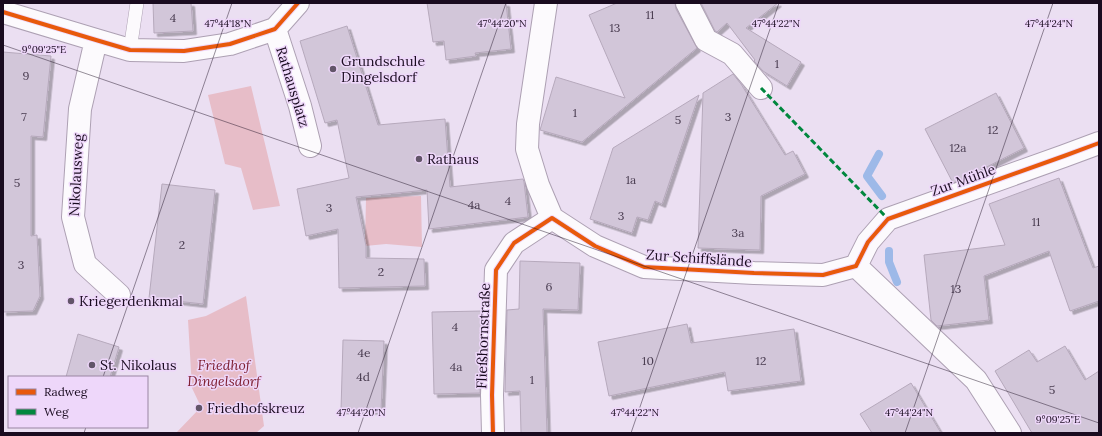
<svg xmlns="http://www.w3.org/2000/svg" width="1102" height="436" viewBox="0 0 1102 436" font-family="Lora,serif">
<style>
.green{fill:#e7bdc8}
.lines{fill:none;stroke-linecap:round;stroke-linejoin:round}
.stream{stroke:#9db9e8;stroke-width:8}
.building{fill:#d2c6d9;stroke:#b6a9bc;filter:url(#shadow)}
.lane-casing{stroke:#ada0b3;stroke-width:14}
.street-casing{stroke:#ada0b3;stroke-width:24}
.lane{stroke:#fcfafd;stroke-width:13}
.street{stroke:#fcfafd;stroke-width:22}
.quiet{stroke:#00873e;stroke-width:3;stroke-dasharray:6 3;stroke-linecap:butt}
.cycleway-casing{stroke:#eed7fa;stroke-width:6}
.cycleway{stroke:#e8590c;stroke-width:4}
.ticks{fill:none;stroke:#190b1f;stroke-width:1;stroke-opacity:0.45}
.poi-dot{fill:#625569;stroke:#eed7fa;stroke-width:1.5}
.labels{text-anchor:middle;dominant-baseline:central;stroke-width:3;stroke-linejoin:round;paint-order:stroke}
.number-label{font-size:12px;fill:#493c50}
.poi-label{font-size:14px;fill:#190b1f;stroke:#eed7fa;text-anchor:start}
.street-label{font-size:14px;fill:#190b1f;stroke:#eed7fa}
.park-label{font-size:14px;font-style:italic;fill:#7f2032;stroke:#eed7fa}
.ticks-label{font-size:10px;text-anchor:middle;fill:#190b1f;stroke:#eed7fa;stroke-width:3;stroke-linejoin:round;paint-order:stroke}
</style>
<defs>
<filter id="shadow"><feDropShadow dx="3.5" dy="3.5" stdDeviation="0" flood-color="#0004"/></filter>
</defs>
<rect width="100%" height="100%" fill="#ebdff2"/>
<path class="green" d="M251,86L280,206L253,210L241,168L225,164L208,95Z
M421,196L422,247L386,244L365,246L366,198Z
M246,296L264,426L256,433H176L201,407L192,388L188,320L206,316Z"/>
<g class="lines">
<path class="stream" d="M879,154L867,176L882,196
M889,251V262L897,282"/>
</g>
<path class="building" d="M153,3H191L193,31L154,33Z
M427,3H506L511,49L475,53L476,56L446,60L444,41L433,42Z
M617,3H675L676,9L697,48L582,142L540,130L556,77L625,98L589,15Z
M701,3H778L746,28L801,62L787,86L763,71L754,61L755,60L727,23L717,32L715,31Z
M347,26L378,125L445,119L450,187L523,179L524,182L528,217L429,229L427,190L356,197L366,246V258L424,259L425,286L339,288L338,229L306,236L297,189L349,178L337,120L325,123L300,41Z
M3,52L51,56L43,137L31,136V236L37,235L40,296L33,311L3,312Z
M733,74L741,84L785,155L793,151L805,174L761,196L760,250L698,248L703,93Z
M996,93L1024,148L965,178L953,183L925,129Z
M699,95L662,204L655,201L648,220L637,217L632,233L590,219L613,148Z
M1059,178L1093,268L1099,266V301L1070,311L1049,251L984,276L989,320L937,326L931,320L924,255L1005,245L989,204Z
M162,184L215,190L203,304L149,298Z
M520,261L580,263L578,310L543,309L547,433H521L520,391L505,392L507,310L519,309Z
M482,311L480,393L434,394L432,312Z
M687,324L691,343L794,329L801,381L728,391L725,372L609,396L598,342Z
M78,334L119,347L110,377H66Z
M343,340L384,341L381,411L341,410Z
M1065,346L1085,380L1099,371V433H1032L995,371L1029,350L1037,362Z
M911,383L941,433H872L860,414Z"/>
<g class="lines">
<g class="lane-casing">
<path id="lane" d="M130,50L137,3"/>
</g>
<g class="street-casing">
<path id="street" d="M546,3L528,124L527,149L538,185L552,218L595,246L644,267L754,273L823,275L856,266
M687,3L706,40L732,54L761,88
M3,12L96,40L130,50L184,51L230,44L275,29L298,3
M275,29L300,106L310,146
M96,40L80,109L73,217L85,264L119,295
M856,266L868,242L888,219L1064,156L1099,143
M856,266L976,380L1010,433
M493,433L492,395L496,270L514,243L552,218"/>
</g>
<use href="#lane" class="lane"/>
<use href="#street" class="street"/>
<path class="quiet" d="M761,88L888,219"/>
<g class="cycleway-casing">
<path id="cycleway" d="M3,12L96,40L130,50L184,51L230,44L275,29L298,3
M493,433L492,395L496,270L514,243L552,218L595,246L644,267L754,273L823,275L856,266L868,242L888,219L1064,156L1099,143"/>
</g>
<use href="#cycleway" class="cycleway"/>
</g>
<path class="ticks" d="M3,45L1099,423M103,377L232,3M84,433L86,427M358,433L506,3M631,433L779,3M905,433L1053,3"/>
<g class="poi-dot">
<circle cx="333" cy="69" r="4"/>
<circle cx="419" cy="159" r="4"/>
<circle cx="71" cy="301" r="4"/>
<circle cx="92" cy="365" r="4"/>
<circle cx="199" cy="408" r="4"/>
</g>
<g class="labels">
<g class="number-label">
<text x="650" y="14">11</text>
<text x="173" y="17">4</text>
<text x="615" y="27">13</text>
<text x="777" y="63">1</text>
<text x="26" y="75">9</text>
<text x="575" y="112">1</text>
<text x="24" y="116">7</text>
<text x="728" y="116">3</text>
<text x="678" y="119">5</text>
<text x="993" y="129">12</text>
<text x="958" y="147">12a</text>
<text x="631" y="179">1a</text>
<text x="17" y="182">5</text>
<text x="508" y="200">4</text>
<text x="474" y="204">4a</text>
<text x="329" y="207">3</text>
<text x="621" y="215">3</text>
<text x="1036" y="221">11</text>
<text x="738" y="232">3a</text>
<text x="182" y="244">2</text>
<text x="21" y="264">3</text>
<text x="381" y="271">2</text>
<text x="549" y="286">6</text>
<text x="956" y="288">13</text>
<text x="455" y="326">4</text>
<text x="364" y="352">4e</text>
<text x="648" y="360">10</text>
<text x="761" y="360">12</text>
<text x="456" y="366">4a</text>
<text x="363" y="376">4d</text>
<text x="532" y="379">1</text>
<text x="1052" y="389">5</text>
</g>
<g class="poi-label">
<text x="341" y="61">Grundschule<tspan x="341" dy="16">Dingelsdorf</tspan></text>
<text x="427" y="159">Rathaus</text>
<text x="79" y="301">Kriegerdenkmal</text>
<text x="100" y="365">St. Nikolaus</text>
<text x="207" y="408">Friedhofskreuz</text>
</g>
<g class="street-label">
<text transform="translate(293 87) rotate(73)">Rathausplatz</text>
<text transform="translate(76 175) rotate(-87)">Nikolausweg</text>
<text transform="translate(963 180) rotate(-20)">Zur Mühle</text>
<text transform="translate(699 258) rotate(4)">Zur Schiffslände</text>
<text transform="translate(483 336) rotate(-88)">Fließhornstraße</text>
</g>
<g class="park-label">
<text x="224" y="365">Friedhof<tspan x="224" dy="16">Dingelsdorf</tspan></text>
</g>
</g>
<g class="ticks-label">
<text x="228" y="27">47°44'18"N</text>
<text x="502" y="27">47°44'20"N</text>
<text x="776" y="27">47°44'22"N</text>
<text x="1049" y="27">47°44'24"N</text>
<text x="44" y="53">9°09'25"E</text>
<text x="361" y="416">47°44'20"N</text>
<text x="635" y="416">47°44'22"N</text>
<text x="909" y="416">47°44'24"N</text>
<text x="1058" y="423">9°09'25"E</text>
</g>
<rect width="1102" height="436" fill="none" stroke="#190b1f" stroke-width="8"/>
<rect x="8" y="376" width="140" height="52" fill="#eed7fa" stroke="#9985a2"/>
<rect x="16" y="389" width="20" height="6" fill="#e8590c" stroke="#9985a2"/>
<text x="44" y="396" font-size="12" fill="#190b1f">Radweg</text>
<rect x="16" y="409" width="20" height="6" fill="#00873e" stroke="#9985a2"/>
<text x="44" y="416" font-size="12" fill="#190b1f">Weg</text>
</svg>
